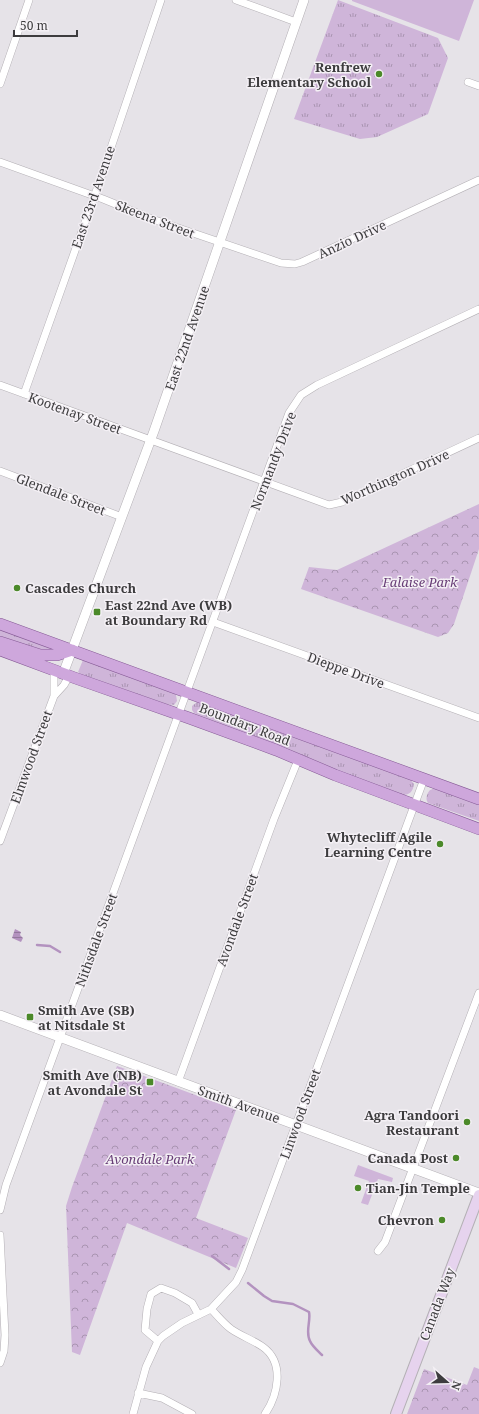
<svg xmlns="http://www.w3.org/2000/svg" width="479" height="1414" viewBox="0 0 479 1414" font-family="'Noto Serif',serif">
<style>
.grass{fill:url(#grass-tufts)}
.park{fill:url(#park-crowns)}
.garden{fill:#cfb5d9}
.water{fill:url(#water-rules)}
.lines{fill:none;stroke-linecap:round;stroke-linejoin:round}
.stream{stroke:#b392bf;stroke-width:2.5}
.minor-casing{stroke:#b4b0b5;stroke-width:8}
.tertiary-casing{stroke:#b4b0b5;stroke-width:10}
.secondary-casing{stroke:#b4b0b5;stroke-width:12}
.primary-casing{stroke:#865b96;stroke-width:12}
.minor{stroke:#fff;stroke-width:7}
.tertiary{stroke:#fff;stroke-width:9}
.secondary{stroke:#e6d3ee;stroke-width:10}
.primary{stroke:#cea7dc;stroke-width:11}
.poi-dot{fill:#4b8929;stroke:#f4f0f5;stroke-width:1.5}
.labels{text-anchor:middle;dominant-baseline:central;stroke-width:3;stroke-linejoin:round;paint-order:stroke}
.poi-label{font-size:13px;font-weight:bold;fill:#3d3c3e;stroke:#f4f0f5;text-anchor:end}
.street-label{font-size:13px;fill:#3d3c3e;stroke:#f4f0f5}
.park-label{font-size:13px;font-style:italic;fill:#683e77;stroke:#f4f0f5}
</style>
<defs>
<pattern id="grass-tufts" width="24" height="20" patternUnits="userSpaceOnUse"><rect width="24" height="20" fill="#cfb5d9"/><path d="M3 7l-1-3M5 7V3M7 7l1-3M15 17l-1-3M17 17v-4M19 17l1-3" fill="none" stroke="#a994b1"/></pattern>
<pattern id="park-crowns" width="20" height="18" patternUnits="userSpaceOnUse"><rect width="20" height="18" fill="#cfb5d9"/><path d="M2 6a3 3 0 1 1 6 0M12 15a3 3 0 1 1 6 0" fill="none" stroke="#a994b1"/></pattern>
<pattern id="water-rules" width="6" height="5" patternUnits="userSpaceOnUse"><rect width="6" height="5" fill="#b392bf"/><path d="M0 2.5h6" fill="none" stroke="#93789d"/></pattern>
</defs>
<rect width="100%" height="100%" fill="#e6e3e8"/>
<path class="grass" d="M338,0L438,38L448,58L428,114L377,137L360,139L294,119Z
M0,629L54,649L42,652L0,639Z
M83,660L174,693L176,695L177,701L174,705L167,704L82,675L78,672Z
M197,702L410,779L414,784C413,791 410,795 403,795L332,769L287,748L199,715L194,713L192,710V706Z
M435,788L479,804V821L428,803C425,799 427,793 430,790Z"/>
<path class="park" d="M479,504V549L454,624L448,633L438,637L301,589L309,567L337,570Z
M117,1066L236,1110L196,1218L248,1238L236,1268L127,1223L80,1355L72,1352L66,1206L72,1187Z
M474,1367L479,1369V1414H407L424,1369L467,1385Z"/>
<path class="garden" d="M352,0H474L459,41L352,1Z
M358,1165L393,1178L392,1182L378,1179L368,1205L361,1203L369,1181L354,1176Z"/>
<path class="water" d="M15,929L21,932L20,935L23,938L21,942L12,938Z"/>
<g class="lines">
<path class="stream" d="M37,945L50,946L60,952
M212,1256L229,1269
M248,1283L264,1296L272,1301L293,1304L309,1312C311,1321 305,1332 310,1341C312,1346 318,1351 322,1355"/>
<g class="minor-casing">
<path id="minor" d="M236,0L296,22
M468,82L479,86
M0,84L29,0
M0,162L103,199L152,219L281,263L295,264L302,262L479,180
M0,385L329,505L342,502L479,438
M24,394L98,186L161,0
M0,471L122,517
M213,622L479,718
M54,696L64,685L69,676
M0,841L54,696V670
M178,1082L274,819L298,760
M0,1210L6,1185L289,413L301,395L317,385L479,309
M0,1235L5,1335L4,1351L0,1363
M378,1251L385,1242L479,993
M211,1309C217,1315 223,1323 231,1329C241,1336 253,1340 263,1347C285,1363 278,1395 265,1414
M158,1341L145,1330L147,1309L151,1294L161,1288L175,1293L192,1303L198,1314
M138,1393L162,1398L192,1414
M133,1414L146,1367L158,1341L163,1336L182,1323L211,1309L236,1282L242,1270L424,779"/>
</g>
<g class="tertiary-casing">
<path id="tertiary" d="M63,674L154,431L304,0
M0,1015L479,1193"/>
</g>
<g class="secondary-casing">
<path id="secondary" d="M396,1414L479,1195"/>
</g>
<g class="primary-casing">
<path id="primary" d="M0,624L479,799
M0,642L40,655H57L72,650
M0,650L75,678L189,718L276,750L335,775L479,829"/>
</g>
<use href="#minor" class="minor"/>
<use href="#tertiary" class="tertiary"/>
<use href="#secondary" class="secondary"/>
<use href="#primary" class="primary"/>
</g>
<g class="poi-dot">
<circle cx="379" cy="74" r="4"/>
<circle cx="17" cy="588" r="4"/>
<rect x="93" y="608" width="8" height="8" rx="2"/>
<circle cx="440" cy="844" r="4"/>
<rect x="26" y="1013" width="8" height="8" rx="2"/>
<rect x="146" y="1078" width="8" height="8" rx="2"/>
<circle cx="467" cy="1122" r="4"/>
<circle cx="456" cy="1158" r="4"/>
<circle cx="358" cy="1188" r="4"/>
<circle cx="442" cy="1220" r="4"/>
</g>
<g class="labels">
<g class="poi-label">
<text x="371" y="67">Renfrew<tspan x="371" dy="15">Elementary School</tspan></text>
<text x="25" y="588" text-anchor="start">Cascades Church</text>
<text x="105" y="605" text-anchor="start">East 22nd Ave (WB)<tspan x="105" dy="15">at Boundary Rd</tspan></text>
<text x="432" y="837">Whytecliff Agile<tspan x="432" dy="15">Learning Centre</tspan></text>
<text x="38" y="1010" text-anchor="start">Smith Ave (SB)<tspan x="38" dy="15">at Nitsdale St</tspan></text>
<text x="142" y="1075">Smith Ave (NB)<tspan x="142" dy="15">at Avondale St</tspan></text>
<text x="459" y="1115">Agra Tandoori<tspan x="459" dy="15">Restaurant</tspan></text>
<text x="448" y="1158">Canada Post</text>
<text x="366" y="1188" text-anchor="start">Tian-Jin Temple</text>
<text x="434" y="1220">Chevron</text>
</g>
<g class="street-label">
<text transform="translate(93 197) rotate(-71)">East 23rd Avenue</text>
<text transform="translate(155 219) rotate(21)">Skeena Street</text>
<text transform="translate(352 239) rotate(-25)">Anzio Drive</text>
<text transform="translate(187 338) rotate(-71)">East 22nd Avenue</text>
<text transform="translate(75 413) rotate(20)">Kootenay Street</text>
<text transform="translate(273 461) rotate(-69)">Normandy Drive</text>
<text transform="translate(395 477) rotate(-24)">Worthington Drive</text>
<text transform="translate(61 494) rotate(21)">Glendale Street</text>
<text transform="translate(346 670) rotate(20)">Dieppe Drive</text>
<text transform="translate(245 724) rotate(21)">Boundary Road</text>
<text transform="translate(31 757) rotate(-70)">Elmwood Street</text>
<text transform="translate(237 920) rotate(-70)">Avondale Street</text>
<text transform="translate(96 940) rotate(-70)">Nithsdale Street</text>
<text transform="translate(239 1104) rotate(20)">Smith Avenue</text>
<text transform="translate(300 1114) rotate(-70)">Linwood Street</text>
<text transform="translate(437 1304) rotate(-69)">Canada Way</text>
</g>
<g class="park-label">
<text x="420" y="582">Falaise Park</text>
<text x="150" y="1159">Avondale Park</text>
</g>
</g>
<g transform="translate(447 1382) rotate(110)" stroke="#f4f0f5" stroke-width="3" paint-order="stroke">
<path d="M0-3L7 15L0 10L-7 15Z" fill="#3d3c3e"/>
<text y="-6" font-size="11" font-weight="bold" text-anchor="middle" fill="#3d3c3e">N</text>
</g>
<path d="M14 30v6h63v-6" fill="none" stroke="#3d3c3e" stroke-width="2"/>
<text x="20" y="30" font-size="12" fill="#3d3c3e" stroke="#f4f0f5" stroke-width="3" paint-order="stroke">50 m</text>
</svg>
